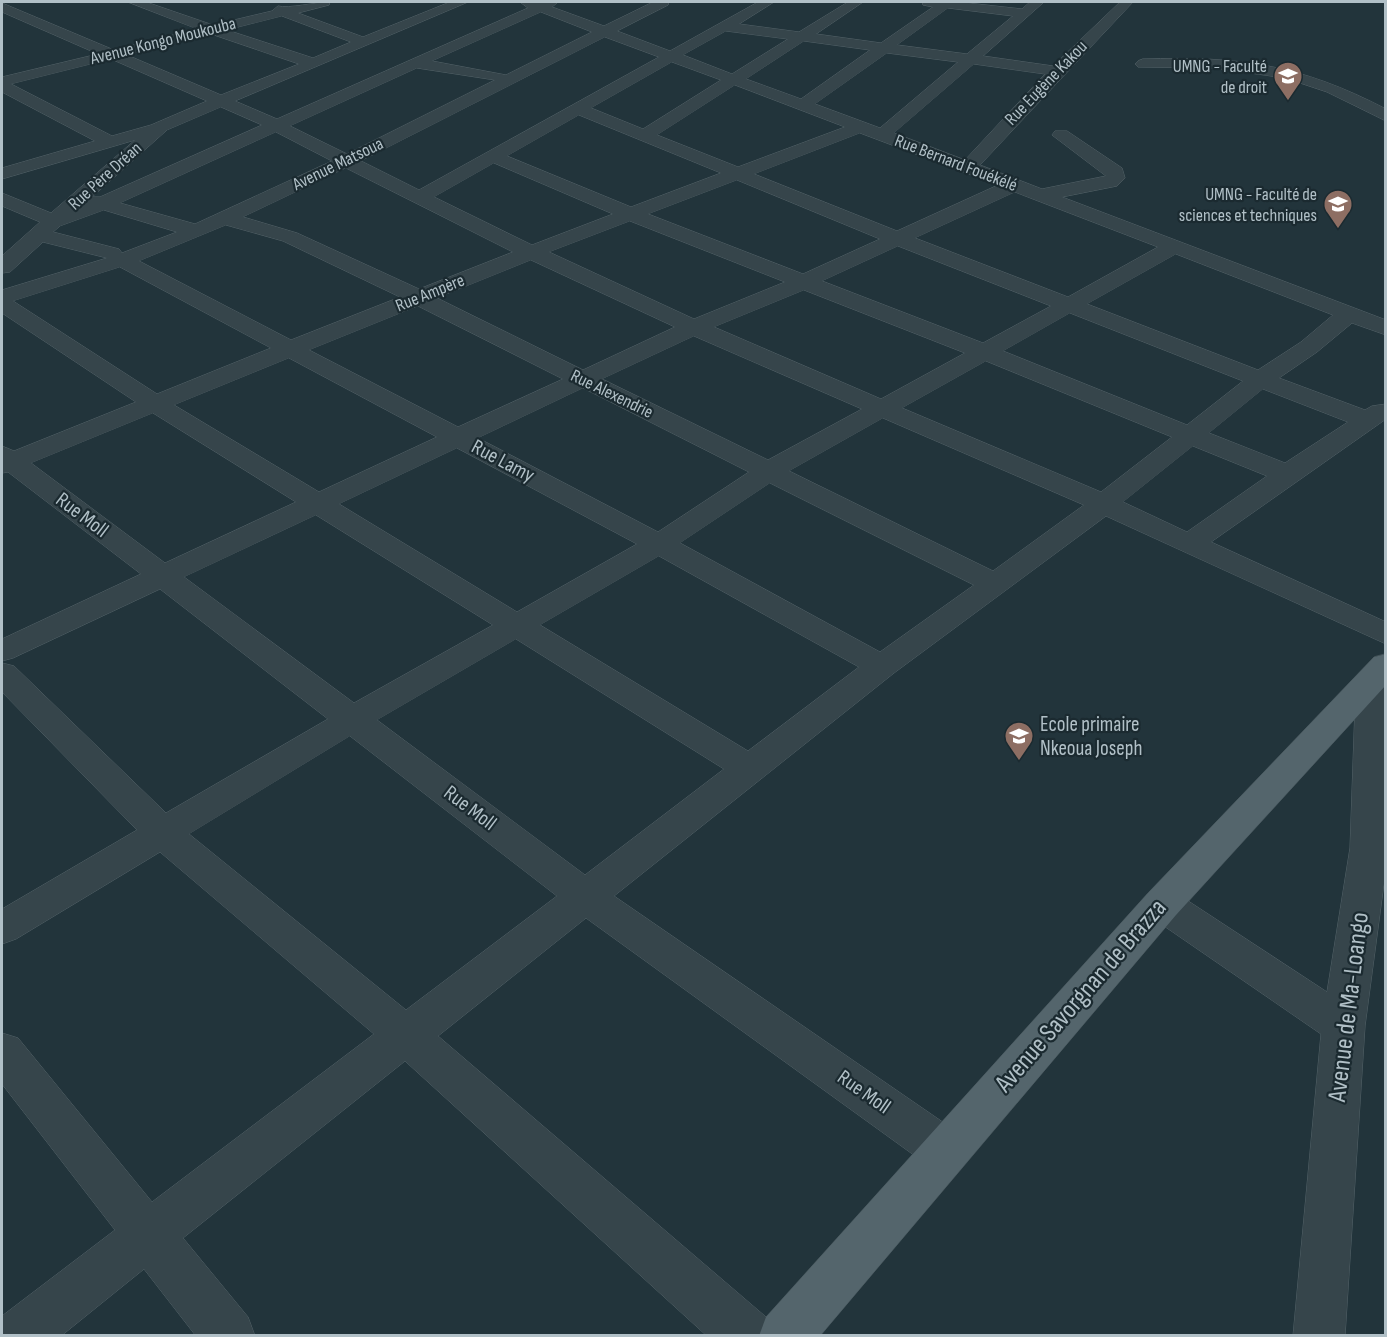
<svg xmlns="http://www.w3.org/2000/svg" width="1387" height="1337" viewBox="0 0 1387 1337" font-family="'Sofia Sans Condensed',sans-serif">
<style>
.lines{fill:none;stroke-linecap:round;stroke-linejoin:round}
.minor-casing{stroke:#546369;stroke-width:1}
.major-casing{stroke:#425157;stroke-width:1}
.minor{fill:#36454b;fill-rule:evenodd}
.major{fill:#54656c;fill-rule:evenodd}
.labels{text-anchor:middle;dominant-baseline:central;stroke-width:4.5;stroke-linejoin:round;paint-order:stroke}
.far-street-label{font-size:18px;fill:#b1c0c7;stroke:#1b2a30}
.far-poi-label{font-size:18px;fill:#b1c0c7;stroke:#1b2a30;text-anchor:end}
.street-label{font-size:21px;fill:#b1c0c7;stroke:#1b2a30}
.poi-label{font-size:21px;fill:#b1c0c7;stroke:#1b2a30;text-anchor:start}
.near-street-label{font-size:26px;fill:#b1c0c7;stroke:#1b2a30}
</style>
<rect width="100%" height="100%" fill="#22343b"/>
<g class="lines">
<g class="minor-casing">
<path id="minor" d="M128,2H146L213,25L272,11L278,6C288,9 316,2 330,2L329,5L298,13L363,37L450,2H468L235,101L277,119L528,8L520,2H558L552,7L604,26L653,2H669L668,5L617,31L670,51L758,2H774L739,24L799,32L848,2H863L816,34L881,43L933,7L923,5L922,2H959L1022,9L1030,2H1044L983,56L1053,66L1120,2H1133L980,165L1042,189L1106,176L1052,135L1055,131H1067L1122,168L1125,178L1117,186L1062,197L1386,320V335L1352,323L1317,352L1279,378L1365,410L1372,406L1386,404V419L1211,542L1386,622V644L1106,516L894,673L614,896L963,1136L970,1151L963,1166L946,1172L929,1166L586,918L438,1036L766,1317L773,1336H707L405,1061L183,1238L248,1317L255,1336H196L144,1269L61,1336H2V1316L115,1230L2,1084V1033L18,1038L152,1202L374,1034L160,852L16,939L2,944V909L137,830L2,692V663L14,666L166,813L328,719L160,589L13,658L2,661V639L141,574L8,472L2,473V446L14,451L136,402L2,313V290L107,258L43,242L10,272L2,273V256L40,222L2,206V193L51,213L135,140L2,179V168L95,141L2,92V77L98,54L2,12V3L114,50L197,29ZM948,8L1013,16L967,54L897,45ZM541,12L592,32L506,75L432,61ZM282,16L351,42L313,58L227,30ZM726,31L788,39L732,74L683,55ZM211,34L299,64L221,95L127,55ZM605,37L659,57L419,190L361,161ZM804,41L870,50L801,99L746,79ZM887,53L958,62L880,128L815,104ZM111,59L207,101L151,125L112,136L11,84ZM672,62L721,80L643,129L591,108ZM974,64L1045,74L965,160L894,133ZM417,68L495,80L347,154L290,126ZM735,85L845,127L738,167L657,135ZM221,107L262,125L100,197H92L167,130ZM579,115L721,173L631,207L507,156ZM276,132L332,161L195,224L120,203ZM860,133L998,185L897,231L754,174ZM494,163L613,214L532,245L434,197ZM346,168L513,252L419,289L297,233L243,217ZM737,180L880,239L803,274L648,214ZM1015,192L1033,199L1158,247L1068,297L915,238ZM104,210L177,232L122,253L119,249L53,232L60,226ZM630,221L785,282L694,319L549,252ZM226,225L283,241L400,297L291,340L139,261ZM898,246L1051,306L983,343L822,281ZM1176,254L1333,315L1301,342L1258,370L1087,304ZM531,260L675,327L583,370L437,298ZM120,267L271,348L157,394L13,301ZM804,290L965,353L881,399L714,327ZM418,306L563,379L458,427L309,350ZM1070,313L1243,381L1187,425L1003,351ZM694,336L862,409L768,460L602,379ZM289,358L437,437L319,492L174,405ZM986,361L1172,437L1101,492L902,408ZM583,388L749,472L658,532L478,438ZM1263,389L1348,422L1285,463L1209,433ZM153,413L296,502L165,563L31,463ZM883,418L1084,505L993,571L789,471ZM1193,446L1267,476L1187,532L1123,502ZM457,448L637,544L517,612L339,504ZM770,483L974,585L880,652L680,543ZM316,515L493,625L354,703L184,577ZM659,556L859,667L748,751L540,625ZM516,639L724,769L585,875L377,720ZM350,736L557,896L406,1010L189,834Z
M1143,59C1240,56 1299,64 1386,109V121L1327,92L1285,78L1215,68L1138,67L1135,64L1138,61Z
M1373,668L1386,673V868L1365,1026L1345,1336H1293L1321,1034L1148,915L1142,904L1148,893L1162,889L1176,893L1327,992L1350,848L1356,679L1361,672Z"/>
</g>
<g class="major-casing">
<path id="major" d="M1386,654V685L1176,915L820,1336H759L766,1317L1148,893L1374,657Z"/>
</g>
<use href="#minor" class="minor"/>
<use href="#major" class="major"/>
</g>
<defs>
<g id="university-pin" transform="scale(1.5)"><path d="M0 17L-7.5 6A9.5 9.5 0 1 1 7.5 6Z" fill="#8d6e63" stroke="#1b2a30"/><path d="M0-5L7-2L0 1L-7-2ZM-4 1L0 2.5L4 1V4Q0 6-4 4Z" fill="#fff"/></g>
<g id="school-pin" transform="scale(1.5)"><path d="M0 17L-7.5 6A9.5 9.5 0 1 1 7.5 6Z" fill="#8d6e63" stroke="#1b2a30"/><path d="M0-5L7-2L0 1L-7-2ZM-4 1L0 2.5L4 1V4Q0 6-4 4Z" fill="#fff"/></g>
</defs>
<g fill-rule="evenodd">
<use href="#university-pin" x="1288" y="76"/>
<use href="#university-pin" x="1338" y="204"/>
<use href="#school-pin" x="1019" y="736"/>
</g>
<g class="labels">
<g class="far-street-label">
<text transform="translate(163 41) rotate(-14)">Avenue Kongo Moukouba</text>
<text transform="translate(1046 83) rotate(-46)">Rue Eugène Kakou</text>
<text transform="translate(956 163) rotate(21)">Rue Bernard Fouékélé</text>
<text transform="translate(338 164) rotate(-26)">Avenue Matsoua</text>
<text transform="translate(105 176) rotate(-42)">Rue Père Dréan</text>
<text transform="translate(430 293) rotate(-22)">Rue Ampère</text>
<text transform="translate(612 394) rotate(26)">Rue Alexendrie</text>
</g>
<g class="far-poi-label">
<text x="1267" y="66">UMNG - Faculté<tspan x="1267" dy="21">de droit</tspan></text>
<text x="1317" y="194">UMNG - Faculté de<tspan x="1317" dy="21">sciences et techniques</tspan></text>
</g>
<g class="street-label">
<text transform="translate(503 461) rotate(28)">Rue Lamy</text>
<text transform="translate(82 515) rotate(37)">Rue Moll</text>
<text transform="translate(470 808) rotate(37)">Rue Moll</text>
<text transform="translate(864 1092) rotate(35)">Rue Moll</text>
</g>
<g class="poi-label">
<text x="1040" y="724">Ecole primaire<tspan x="1040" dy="24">Nkeoua Joseph</tspan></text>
</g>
<g class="near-street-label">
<text transform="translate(1081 996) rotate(-49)">Avenue Savorgnan de Brazza</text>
<text transform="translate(1349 1007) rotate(-83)">Avenue de Ma-Loango</text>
</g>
</g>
<rect width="1387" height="1337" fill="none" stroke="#b1c0c7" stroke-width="6"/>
</svg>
